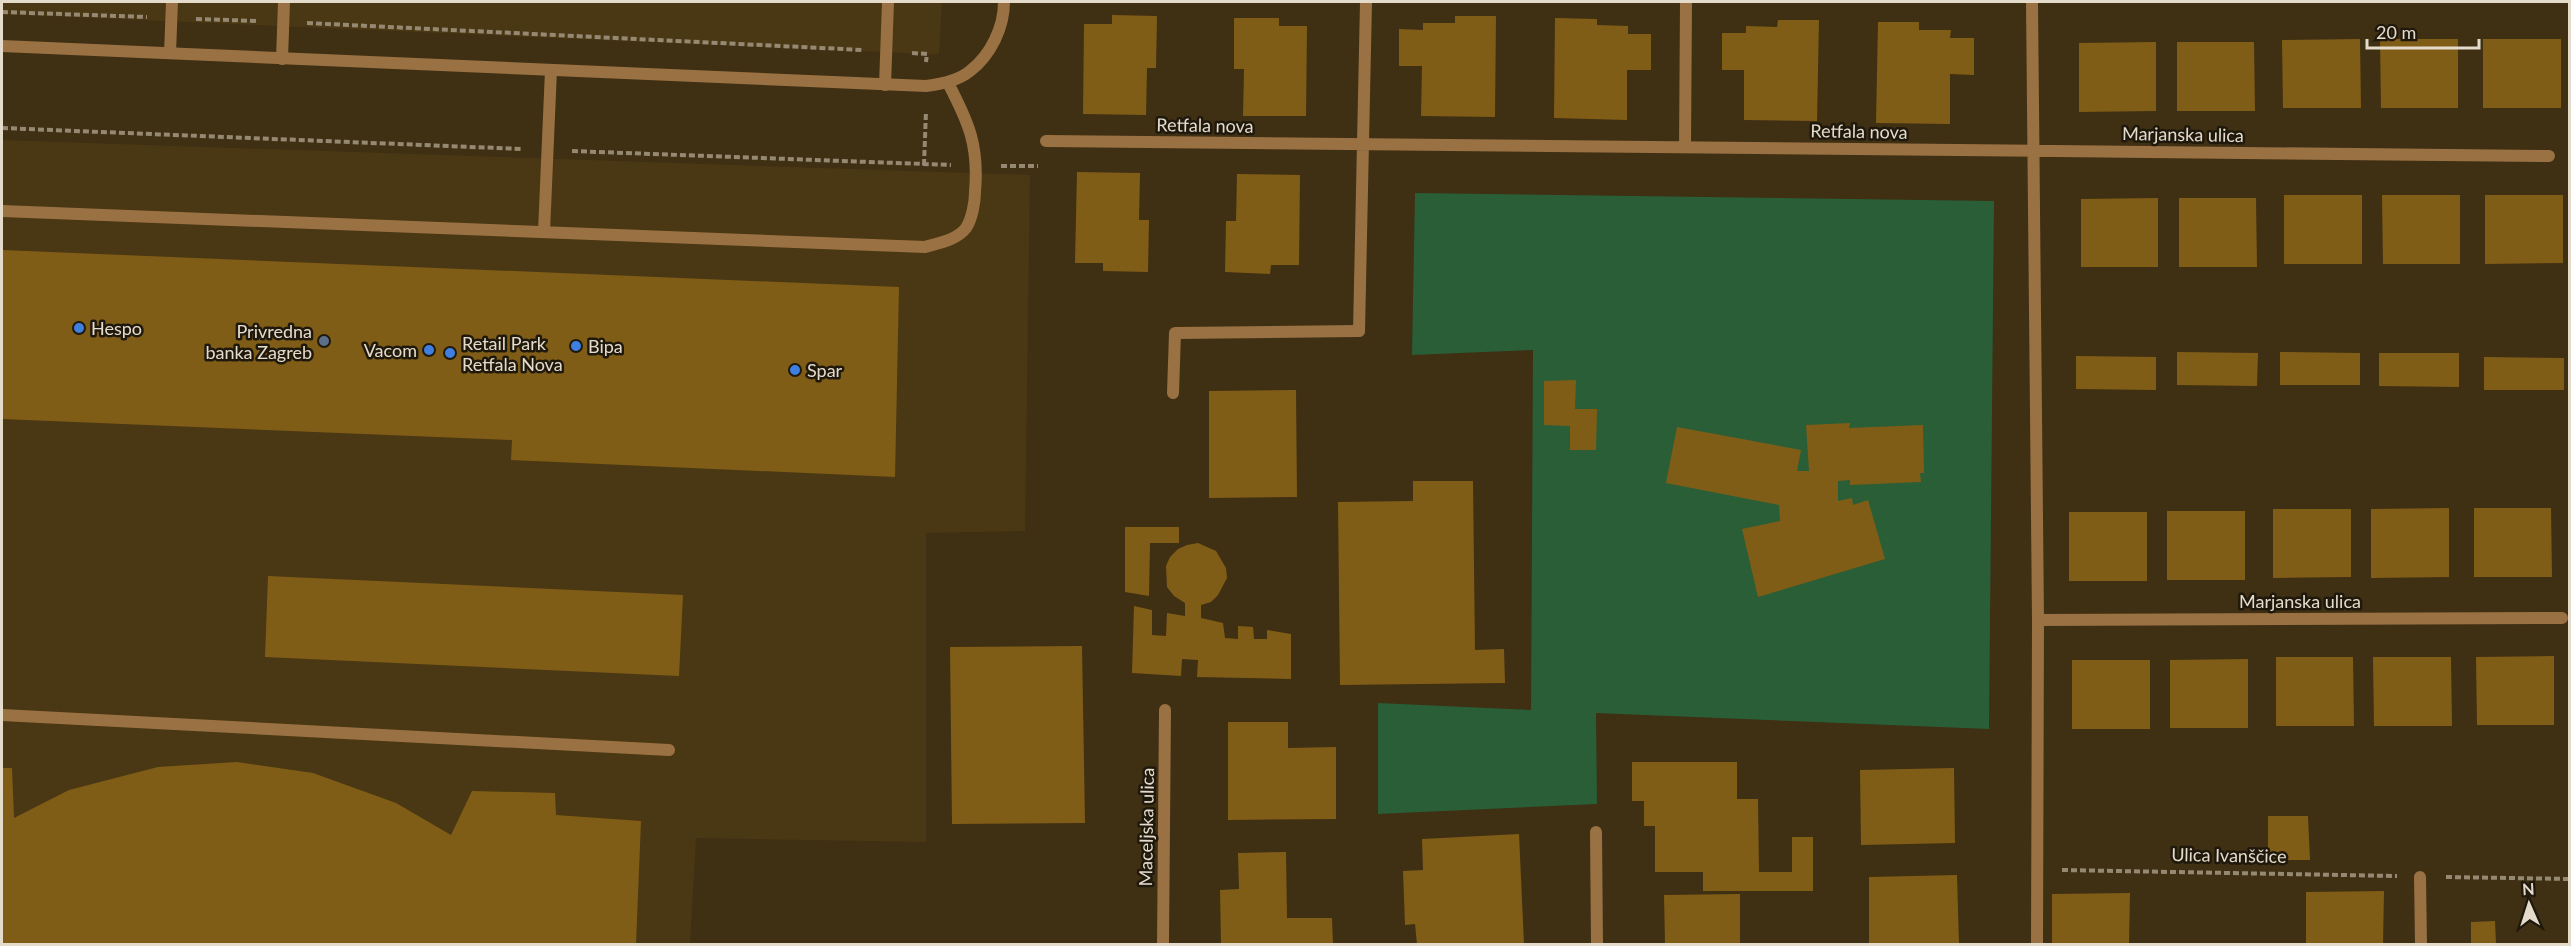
<svg xmlns="http://www.w3.org/2000/svg" width="2571" height="946" viewBox="0 0 2571 946" font-family="Lato,sans-serif">
<style>
.built{fill:#4a3713}
.green{fill:#295e37}
.building{fill:#805d17}
.lines{fill:none;stroke-linecap:round;stroke-linejoin:round}
.path{stroke:#968974;stroke-width:4;stroke-dasharray:6 3;stroke-linecap:butt}
.lane{stroke:#997143;stroke-width:12}
.street{stroke:#997143;stroke-width:12}
.shop-dot{fill:#3f7fe0;stroke:#1f180c;stroke-width:2}
.service-dot{fill:#5c6f8a;stroke:#1f180c;stroke-width:2}
.labels{text-anchor:middle;dominant-baseline:central;stroke-width:5;stroke-linejoin:round;paint-order:stroke}
.street-label{font-size:18px;fill:#e5dbcb;stroke:#1f180c}
.poi-label{font-size:18px;fill:#e5dbcb;stroke:#1f180c;text-anchor:start}
</style>
<rect width="100%" height="100%" fill="#3f2f13"/>
<path class="built" d="M2,2H942L939,54H927L2,14Z
M2,140L1030,175L1025,531L926,533V842L696,838L690,944H2Z"/>
<path class="green" d="M1415,193L1994,201L1989,729L1596,713L1597,804L1378,814V703L1531,710L1533,350L1412,355Z"/>
<path class="building" d="M1112,15L1157,16L1156,68H1147L1146,115L1083,114L1084,24H1112Z
M1455,16H1496L1495,117L1421,116L1422,66H1399V29L1423,30V23H1455Z
M1234,18H1279V26H1307L1306,116H1243L1244,69H1234Z
M1555,18L1597,19V25L1628,26V34H1651V70H1627V120L1554,118Z
M1778,20H1819L1817,121L1744,120V70H1722V33H1746V26L1777,27Z
M1878,22H1919V30H1951L1950,38H1974V75L1950,74V124L1876,123Z
M2360,39L2361,108H2283L2282,40Z
M2380,39H2458V108H2381Z
M2483,39H2561V108H2483Z
M2156,42V111L2079,112V43Z
M2177,42H2254L2255,111H2177Z
M1077,172L1140,173L1139,220H1149L1148,272L1103,271V263H1075Z
M1237,174L1300,175L1299,265H1271L1270,274L1225,272L1226,221H1236Z
M2284,195H2362V264H2284Z
M2382,195H2460V264H2383Z
M2485,195H2563V263L2485,264Z
M2158,198V267H2081V199Z
M2179,198H2256L2257,267H2179Z
M2,250L899,287L895,477L511,460L512,440L2,419Z
M2177,352L2258,353L2257,386L2177,385Z
M2280,352L2360,353V385H2280Z
M2379,353H2459V387L2379,386Z
M2076,356L2156,357V390L2076,389Z
M2484,357L2564,358V390H2484Z
M1576,380L1575,409H1597L1596,450H1570V426L1544,425V381Z
M1296,390L1297,497L1209,498V391Z
M1850,423L1849,428L1923,425L1924,473H1920L1921,482L1850,485V480L1838,481V501L1852,498L1853,505L1868,500L1885,559L1758,597L1742,529L1780,521L1779,505L1666,483L1677,427L1801,450L1797,471H1809L1806,425Z
M1413,481H1473L1475,650L1504,649L1505,683L1340,685L1338,502L1413,501Z
M2449,508V577L2371,578V509Z
M2474,508H2551L2552,577H2474Z
M2273,509H2351V577L2273,578Z
M2167,511H2245V580H2167Z
M2069,512H2147V581H2069Z
M1125,527H1179V543H1150L1149,596L1125,592Z
M1198,543L1216,551L1226,568L1227,578L1218,595L1211,602L1201,605V618L1223,623L1225,638L1238,639V626L1253,627L1254,639H1267V630L1291,634V679L1197,677L1198,660L1182,659L1181,676L1132,673L1134,606L1152,610V635L1166,636L1167,613L1185,616V603L1174,596L1167,587L1166,566L1170,557L1178,549L1187,545Z
M268,576L683,595L679,676L265,657Z
M1082,646L1085,823L952,824L950,647Z
M2554,656V725H2477L2476,657Z
M2276,657H2353L2354,726H2276Z
M2373,657H2451L2452,726H2374Z
M2248,659V728H2170V660Z
M2072,660H2150V729H2072Z
M1228,722H1288V748L1336,747V819L1228,820Z
M237,762L313,773L396,803L451,835L472,791L555,793L556,815L641,821L636,944H2V768H12L14,818L69,790L158,767Z
M1632,762H1737V799H1758L1759,872H1792V837H1813V891H1703V872H1655V826H1644V801H1632Z
M1954,768L1955,843L1861,845L1860,770Z
M2268,816H2308L2310,860H2268Z
M1519,834L1524,944H1417L1415,924L1405,925L1403,871L1423,870L1422,839Z
M1286,852L1287,918H1332L1333,944H1221L1220,890L1239,889L1238,853Z
M1957,875L1959,944H1869V877Z
M2384,891L2383,944H2306V892Z
M2130,893L2129,944H2052V894Z
M1740,894V944H1665L1664,895Z
M2495,921L2496,944H2471V922Z"/>
<g class="lines">
<path class="path" d="M2,12L147,17
M196,19L258,21
M307,23L863,50
M912,53L927,54L926,62
M2,128L522,149
M572,151L951,165
M924,165L926,111
M1001,166H1038
M2062,870L2397,876
M2446,877L2570,879"/>
<path class="lane" d="M170,53L172,2
M282,59L284,2
M885,85L888,2
M2,211L925,247C938,243 957,240 966,228C972,219 975,202 975,192C979,146 969,123 948,83
M544,232L551,70
M1173,393L1175,333L1359,331
M2,715L669,750"/>
<path class="street" d="M2032,2L2038,620L2037,944
M2,46L926,86C941,84 958,81 970,71C991,55 1004,27 1004,2
M1046,141L2549,156
M1685,147L1686,2
M1359,331L1366,2
M2038,620L2562,618
M1596,832L1597,944
M2420,877L2421,944
M1163,944L1165,710"/>
</g>
<g class="shop-dot">
<circle cx="79" cy="328" r="6"/>
<circle cx="576" cy="346" r="6"/>
<circle cx="429" cy="350" r="6"/>
<circle cx="450" cy="353" r="6"/>
<circle cx="795" cy="370" r="6"/>
</g>
<circle class="service-dot" cx="324" cy="341" r="6"/>
<g class="labels">
<g class="street-label">
<text transform="translate(1205 125) rotate(1)">Retfala nova</text>
<text transform="translate(1859 131) rotate(1)">Retfala nova</text>
<text transform="translate(2183 134) rotate(1)">Marjanska ulica</text>
<text x="2300" y="601">Marjanska ulica</text>
<text transform="translate(1146 827) rotate(-89)">Maceljska ulica</text>
<text transform="translate(2229 855) rotate(1)">Ulica Ivanščice</text>
</g>
<g class="poi-label">
<text x="91" y="328">Hespo</text>
<text x="312" y="331" text-anchor="end">Privredna<tspan x="312" dy="21">banka Zagreb</tspan></text>
<text x="462" y="343">Retail Park<tspan x="462" dy="21">Retfala Nova</tspan></text>
<text x="588" y="346">Bipa</text>
<text x="417" y="350" text-anchor="end">Vacom</text>
<text x="807" y="370">Spar</text>
</g>
</g>
<rect width="2571" height="946" fill="none" stroke="#e5dbcb" stroke-width="6"/>
<g transform="translate(2529 904) rotate(357)" stroke="#1f180c" stroke-width="4.5" paint-order="stroke">
<path d="M0-4.5L10 22L0 15L-10 22Z" fill="#e5dbcb"/>
<text y="-9" font-size="16" font-weight="bold" text-anchor="middle" fill="#e5dbcb">N</text>
</g>
<path d="M2367 39v9h112v-9" fill="none" stroke="#e5dbcb" stroke-width="3"/>
<text x="2376" y="39" font-size="18" fill="#e5dbcb" stroke="#1f180c" stroke-width="4.5" paint-order="stroke">20 m</text>
</svg>
